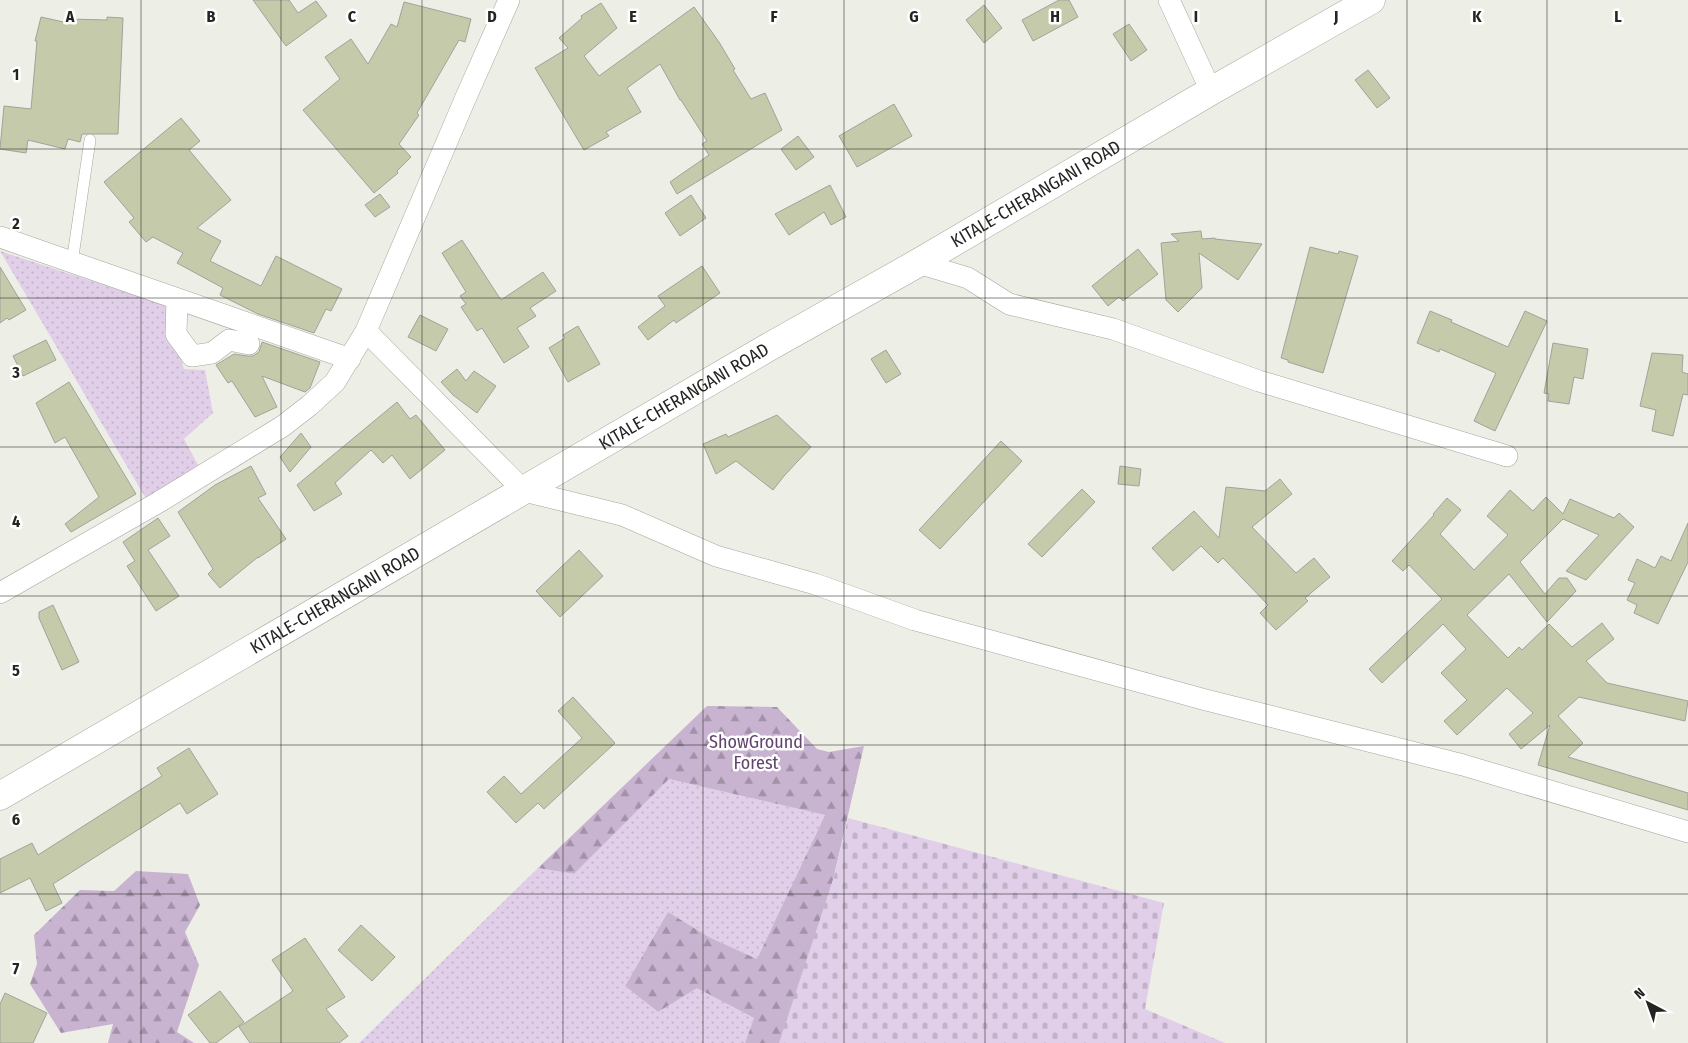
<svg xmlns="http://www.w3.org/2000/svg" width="1688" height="1043" viewBox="0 0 1688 1043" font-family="'Fira Sans Condensed',sans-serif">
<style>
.grass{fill:url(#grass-dots)}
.forest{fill:url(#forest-firs)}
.cemetery{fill:url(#cemetery-stones)}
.building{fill:#c5cbaa;stroke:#a1a29a}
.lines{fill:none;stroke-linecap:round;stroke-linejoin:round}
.service-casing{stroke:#a4a69d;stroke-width:12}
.minor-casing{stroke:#a4a69d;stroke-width:22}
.secondary-casing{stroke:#a4a69d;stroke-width:29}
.service{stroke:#fff;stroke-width:11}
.minor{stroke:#fff;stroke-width:21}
.secondary{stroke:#fff;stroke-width:28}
.grid{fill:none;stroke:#242522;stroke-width:1;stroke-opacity:0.55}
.labels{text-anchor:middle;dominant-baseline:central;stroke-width:5;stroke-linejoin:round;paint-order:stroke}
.street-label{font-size:18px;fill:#242522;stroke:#fff}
.park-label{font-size:18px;fill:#61436d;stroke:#fff}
.grid-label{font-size:16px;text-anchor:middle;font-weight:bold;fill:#242522;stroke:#fff;stroke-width:5;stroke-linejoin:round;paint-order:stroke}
</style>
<defs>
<pattern id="grass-dots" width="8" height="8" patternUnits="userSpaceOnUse" patternTransform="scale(1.25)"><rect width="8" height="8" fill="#e1cfe9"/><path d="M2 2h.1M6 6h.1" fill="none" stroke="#c1b2c8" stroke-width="1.8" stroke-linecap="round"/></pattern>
<pattern id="forest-firs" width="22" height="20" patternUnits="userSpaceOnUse" patternTransform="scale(1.25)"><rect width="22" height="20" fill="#c8b3d0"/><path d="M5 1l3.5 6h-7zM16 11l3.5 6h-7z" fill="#a291a8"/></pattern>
<pattern id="cemetery-stones" width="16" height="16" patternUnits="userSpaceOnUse" patternTransform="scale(1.25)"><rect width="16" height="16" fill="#e1cfe9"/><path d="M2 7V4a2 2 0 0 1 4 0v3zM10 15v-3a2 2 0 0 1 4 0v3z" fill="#c1b2c8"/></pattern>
</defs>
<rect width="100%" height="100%" fill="#edefe6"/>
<path class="grass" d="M0,251L165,305L184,369L205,370L213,413L184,439L198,465L148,502Z
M669,779L825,815L757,959L709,937L668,912L625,986L658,1012L696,987L754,1018L745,1043H359L538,868L574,874Z"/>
<path class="forest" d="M707,706L777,707L817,749L829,752L864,746L833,880L781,1043H745L754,1018L697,988L658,1012L625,986L668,912L709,937L757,959L825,815L669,779L574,874L538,868Z
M136,871L188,874L200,905L185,932L199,965L177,1032L194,1043H108L113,1024L61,1033L30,984L37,964L34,935L80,890L114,891Z"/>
<path class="cemetery" d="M848,818L1164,903L1145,1009L1225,1043H779L833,880Z"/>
<path class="building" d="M253,0H289L298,13L316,1L327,16L286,46Z
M1059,0H1069L1078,17L1033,41L1022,20Z
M404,2L471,19L465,42L459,40L417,113L419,115L399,144L411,157L397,171L398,173L374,193L303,110L340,79L325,57L351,39L368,64L391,24L397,27Z
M601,3L617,28L584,56L599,76L694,7L719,42L735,69L733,70L751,99L765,93L782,130L677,194L670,182L709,155L702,144L707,141L681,100H680L660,64L627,88L641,112L606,132L609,136L584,150L535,68L568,48L559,38L582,18L581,16Z
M984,5L1002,28L984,43L966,20Z
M41,17L68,23L69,19L107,20V17L123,18L118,134H82L80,142L68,139L65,149L28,140L26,153L0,149L4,106L31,109L37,41H35Z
M1129,24L1147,50L1131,61L1113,34Z
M1368,70L1390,98L1377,108L1355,80Z
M894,104L912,136L857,167L839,136Z
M181,118L200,141L189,150L231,200L197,228L221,241L210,261L261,286L276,256L342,289L331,311L326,309L314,333L258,314L220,295L223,288L177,263L183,253L153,237L146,242L129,222L134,218L104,182Z
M798,136L814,157L796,170L781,149Z
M830,185L846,217L831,225L824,212L789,235L775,214Z
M380,194L390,207L375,217L365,205Z
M691,195L706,218L680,236L665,213Z
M1201,231L1202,239L1215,238V239L1262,244L1238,280L1199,253L1202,288L1178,312L1166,300L1161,243L1179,241L1171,234Z
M462,240L501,300L543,272L556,291L530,308L536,316L517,328L529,347L504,363L482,328L477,331L461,307L466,304L460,296L466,292L442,253Z
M1310,247L1338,254L1339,251L1358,256L1323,373L1288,362V360L1281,358Z
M1138,249L1158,274L1123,301L1119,297L1108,306L1092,286Z
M702,266L720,293L676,323L674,320L648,340L638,327L665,306L658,296Z
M0,267L26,310L9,320L7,318L0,323Z
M1430,311L1452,320L1451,322L1508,347L1525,311L1547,321L1495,431L1474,421L1496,373L1440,349L1439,352L1417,343Z
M420,315L448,329L436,351L408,337Z
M578,326L600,364L568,382L549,348L565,338L563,335Z
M46,340L56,360L23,376L13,356Z
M262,342L320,362L310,388L305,392L262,376L277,407L255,417L232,381L228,383L216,365L234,354L247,356H253L259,352Z
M1553,343L1588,349L1583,379L1574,377L1569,404L1548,401L1549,394L1544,393Z
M886,350L901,374L886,383L871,359Z
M1652,353L1683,355L1682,372L1688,374V395L1683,394L1673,436L1652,431L1656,410L1640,406Z
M457,369L466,381L474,371L496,386L477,413L453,395L441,382Z
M69,382L136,494L71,532L65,524L99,497L65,437L55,443L36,403Z
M397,402L410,419L416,415L445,450L410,479L392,455L383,463L371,450L335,483L342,494L314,511L297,485Z
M777,415L811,447L784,476L773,490L736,461L716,474L703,444L726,434L728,437Z
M301,433L311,447L290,472L280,457Z
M1001,441L1022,461L940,549L919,530Z
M251,466L266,494L258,498L286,539L258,558V557L220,588L208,574L213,569L178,512L215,485Z
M1120,466L1141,469L1139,486L1118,484Z
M1280,479L1292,494L1252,527L1296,573L1314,558L1330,577L1305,598L1308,601L1276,630L1260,613L1268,605L1223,558L1218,563L1201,546L1173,571L1152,548L1194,511L1219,538L1226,487L1265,491Z
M1082,489L1095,502L1042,557L1028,544Z
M1510,490L1533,511L1546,497L1563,514L1570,499L1614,518L1619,513L1634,527L1586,580L1566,571L1599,535L1563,519L1520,562L1545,594L1559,578H1567L1576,591L1547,622L1509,574L1467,615L1508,658L1519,647L1522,650L1549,624L1572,647L1602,623L1614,639L1586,661L1607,683L1688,701L1685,721L1579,697L1558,716L1583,743L1568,757L1688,793V810L1538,765L1550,725L1521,749L1509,734L1533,713L1507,688L1457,735L1444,721L1467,700L1441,673L1466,649L1443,624L1382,683L1369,669L1442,599L1409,565L1403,571L1392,561L1434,515L1433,514L1447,498L1461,510L1440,534L1474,570L1508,535L1487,516Z
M158,518L170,536L148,550L179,596L156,611L127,566L135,561L123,542Z
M1688,523V562L1658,624L1634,613L1637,605L1627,600L1635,583L1628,580L1637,559L1655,568L1661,556L1671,561Z
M579,550L603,576L560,617L536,591Z
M53,605L79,662L62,670L39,618V612Z
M573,697L615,743L544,809L538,803L516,823L487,792L504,776L521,794L582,738L558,711Z
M189,748L218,794L187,814L180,803L53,884L62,903L46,911L30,878L0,893V859L32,843L38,855L162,776L157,768Z
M361,925L395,957L372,981L338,950Z
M305,938L345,997L326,1009L348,1036L339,1043H250L239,1027L293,991L272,960Z
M220,991L244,1022L216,1043H210L188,1015Z
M5,993L47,1013L33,1043H0V1004Z"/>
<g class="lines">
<g class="service-casing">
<path id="service" d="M72,263L90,140"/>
</g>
<g class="minor-casing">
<path id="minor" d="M1169,0L1211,91
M0,237L350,359
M918,263L968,278L1009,304L1113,329L1259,381L1507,456
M177,299L176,334L192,356L212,353L229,340L249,344
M366,331L524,491L622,515L716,556L815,584L915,620L1206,700L1463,765L1688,832
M0,593L159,502L283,426L310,405L335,382L366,331L466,97L509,0"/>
</g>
<g class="secondary-casing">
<g id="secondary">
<path id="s1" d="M0,796L767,348L918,263L1211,91L1371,0"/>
</g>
</g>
<use href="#service" class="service"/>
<use href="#minor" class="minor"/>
<use href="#secondary" class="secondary"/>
</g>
<path class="grid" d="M141,0V1043M281,0V1043M422,0V1043M563,0V1043M703,0V1043M844,0V1043M985,0V1043M1125,0V1043M1266,0V1043M1407,0V1043M1547,0V1043M0,149H1688M0,298H1688M0,447H1688M0,596H1688M0,745H1688M0,894H1688"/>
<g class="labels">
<g class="street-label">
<text stroke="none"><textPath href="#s1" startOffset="1198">KITALE-CHERANGANI ROAD</textPath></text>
<text stroke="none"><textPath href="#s1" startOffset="792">KITALE-CHERANGANI ROAD</textPath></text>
<text stroke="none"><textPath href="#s1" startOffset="388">KITALE-CHERANGANI ROAD</textPath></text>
</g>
<g class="park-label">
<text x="756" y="742">ShowGround<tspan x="756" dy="21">Forest</tspan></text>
</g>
</g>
<g class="grid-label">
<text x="70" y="22">A</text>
<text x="211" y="22">B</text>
<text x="352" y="22">C</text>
<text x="492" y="22">D</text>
<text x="633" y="22">E</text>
<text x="774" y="22">F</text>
<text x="914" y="22">G</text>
<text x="1055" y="22">H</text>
<text x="1196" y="22">I</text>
<text x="1336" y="22">J</text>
<text x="1477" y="22">K</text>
<text x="1618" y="22">L</text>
<text x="16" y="80">1</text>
<text x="16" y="229">2</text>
<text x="16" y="378">3</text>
<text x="16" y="527">4</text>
<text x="16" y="676">5</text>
<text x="16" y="825">6</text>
<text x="16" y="974">7</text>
</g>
<g transform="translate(1648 1003) rotate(319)" stroke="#ffffff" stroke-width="4" paint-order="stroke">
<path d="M0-4L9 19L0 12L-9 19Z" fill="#242522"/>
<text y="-8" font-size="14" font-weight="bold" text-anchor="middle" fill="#242522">N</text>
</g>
</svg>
